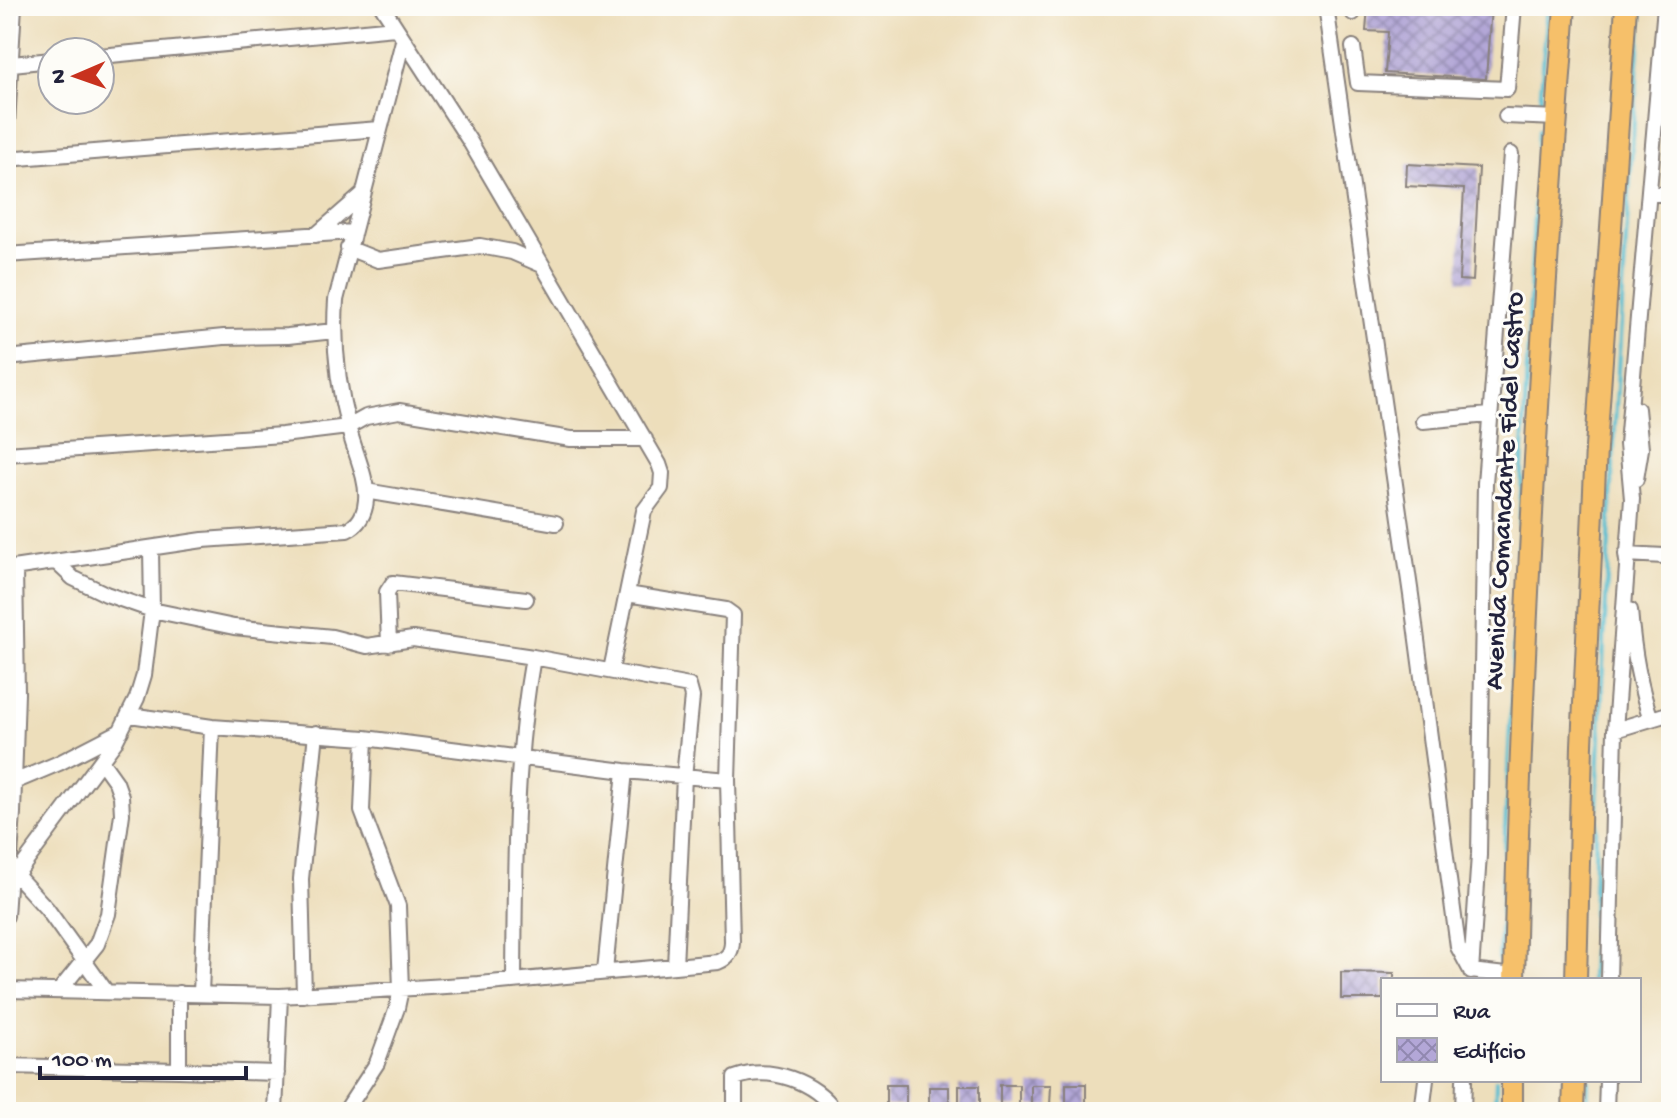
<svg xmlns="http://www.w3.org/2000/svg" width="1677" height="1118" viewBox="0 0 1677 1118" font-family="'Gochi Hand',sans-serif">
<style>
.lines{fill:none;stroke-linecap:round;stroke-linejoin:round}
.stream{stroke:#55bed2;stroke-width:4}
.building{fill:url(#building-cross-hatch)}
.minor-casing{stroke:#88807b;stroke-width:18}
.highway-casing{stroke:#88807b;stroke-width:24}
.minor{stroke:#fff;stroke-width:14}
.highway{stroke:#f6c06b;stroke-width:20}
.labels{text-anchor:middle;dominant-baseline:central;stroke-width:6;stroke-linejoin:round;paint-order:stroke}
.street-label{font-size:28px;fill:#22223b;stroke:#fdfcf7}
</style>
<defs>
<pattern id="building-cross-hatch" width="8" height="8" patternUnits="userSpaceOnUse" patternTransform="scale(2)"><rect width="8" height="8" fill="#b3a7d7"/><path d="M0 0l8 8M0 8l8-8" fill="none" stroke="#9188b0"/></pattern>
</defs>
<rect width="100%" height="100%" fill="#fdfcf7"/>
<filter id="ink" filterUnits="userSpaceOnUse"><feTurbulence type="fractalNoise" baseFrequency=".0125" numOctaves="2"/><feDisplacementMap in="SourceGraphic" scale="16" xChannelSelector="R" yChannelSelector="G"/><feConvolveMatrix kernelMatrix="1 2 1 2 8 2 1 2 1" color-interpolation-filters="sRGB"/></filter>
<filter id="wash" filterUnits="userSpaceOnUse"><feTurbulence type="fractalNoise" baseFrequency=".006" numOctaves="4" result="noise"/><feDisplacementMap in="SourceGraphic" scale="32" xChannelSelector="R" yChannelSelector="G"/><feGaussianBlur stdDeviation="1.8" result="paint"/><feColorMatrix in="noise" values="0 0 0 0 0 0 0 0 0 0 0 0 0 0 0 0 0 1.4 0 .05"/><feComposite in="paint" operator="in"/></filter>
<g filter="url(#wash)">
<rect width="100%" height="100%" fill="#eddebb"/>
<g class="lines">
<path class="stream" d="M1540,103L1548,6
M1499,961L1538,130
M1591,980C1601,655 1618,330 1642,6
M1495,1112L1496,1080
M1587,1112L1588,1080"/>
</g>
<g id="blocks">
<path class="building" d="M1368,6H1491L1486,79L1385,73L1388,32L1366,31Z
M1407,164L1479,168L1473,281L1459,280L1464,189L1406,186Z
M1341,972L1394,973V980H1383V999H1341Z
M1066,1084H1086V1105H1066Z
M886,1085H906V1106H886Z
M1000,1085H1019V1107L1000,1106Z
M1031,1085H1051L1050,1106H1031Z
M959,1086H979V1107H959Z
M929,1087H949V1108H929Z"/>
</g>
</g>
<g filter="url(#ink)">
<use href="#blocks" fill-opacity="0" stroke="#88807b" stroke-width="2"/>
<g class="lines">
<g class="minor-casing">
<path id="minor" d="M382,6L469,140L659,464L662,473L661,488L644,511L611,670
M1326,6L1411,595L1458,947L1471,971
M1353,13V6
M1353,47L1358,83L1507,89L1514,6
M100,56L395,28
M12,64L52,60
M1506,116L1557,118
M6,141L14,6
M6,159L379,129
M1649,193L1671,195
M316,235L363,194
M348,248L378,260L480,246L512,252L542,265
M6,255L353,232
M6,358L224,337L288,336L334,331
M1423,421L1489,415
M6,454L282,435L348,427L366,417L399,411L571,439H645
M1636,479L1641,449L1637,409
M366,491L556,523
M1627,561L1626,554L1664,556
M57,563L73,578L106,594L152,610L234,627L332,637L367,646L413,639L533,657L689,686L692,697L684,777L675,966
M6,569L203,540L347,530C359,525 365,513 366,500C368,478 354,451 349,429C338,387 333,343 336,300L403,41
M1630,610C1633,648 1638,683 1651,719
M389,644L387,592L393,583L526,599
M130,715L212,727L365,738L625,771L728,780
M1615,730L1671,713
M14,782L59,763L121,731
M16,875L47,909L105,990
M8,883L16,875L115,742L137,698L144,675L152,610L151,549
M6,916L13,813L17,693L15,568
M605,971L625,771
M1471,971L1514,976
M1471,972L1479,855L1485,483L1511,154
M1609,980L1615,730L1632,499L1627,444L1665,6
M514,981C515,872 514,764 533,657
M6,990L280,996L479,984L718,962C728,958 732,952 732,941L728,780L733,615L726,610L627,594
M60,990L97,944L108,914L122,814L121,796L116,782L101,761
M201,993L212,727
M304,995L301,879L316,733
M6,1066L179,1070V993
M179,1070L277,1073
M275,1112L280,996
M345,1112L377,1063L397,1008L401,989L398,906L362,811L365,738
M735,1112V1078C770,1065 815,1081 836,1112
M1422,1112L1426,1080
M1463,1112L1464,1080
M1606,1112L1607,1080"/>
</g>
<g class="highway-casing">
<path id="highway" d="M1514,980C1521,655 1541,330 1565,6
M1576,980L1582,745L1596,448L1626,6
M1512,1112V1080
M1573,1112L1574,1080"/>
</g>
<use href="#minor" class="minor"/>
<use href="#highway" class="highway"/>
</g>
</g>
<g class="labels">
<g class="street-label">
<text transform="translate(1506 491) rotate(-87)">Avenida Comandante Fidel Castro</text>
</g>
</g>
<rect width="1677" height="1118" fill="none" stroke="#fdfcf7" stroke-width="32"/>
<rect x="1381" y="978" width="260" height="104" fill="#fdfcf7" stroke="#a5a5ac" stroke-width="2"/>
<rect x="1397" y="1004" width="40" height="12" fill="#ffffff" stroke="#a5a5ac" stroke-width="2"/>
<text x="1453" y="1018" font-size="24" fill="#22223b">Rua</text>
<rect x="1397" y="1038" width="40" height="24" fill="url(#building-cross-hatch)" stroke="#a5a5ac" stroke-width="2"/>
<text x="1453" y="1058" font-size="24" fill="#22223b">Edifício</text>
<g transform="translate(76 76) rotate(268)"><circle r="38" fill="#fdfcf7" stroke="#a5a5ac" stroke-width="2"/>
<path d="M0-6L14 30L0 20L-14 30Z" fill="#c8321e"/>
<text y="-12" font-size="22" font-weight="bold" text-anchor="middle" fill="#22223b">N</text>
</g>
<path d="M40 1066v12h206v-12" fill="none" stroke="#22223b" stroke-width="4"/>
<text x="52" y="1066" font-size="24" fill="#22223b" stroke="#fdfcf7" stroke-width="6" paint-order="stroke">100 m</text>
</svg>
